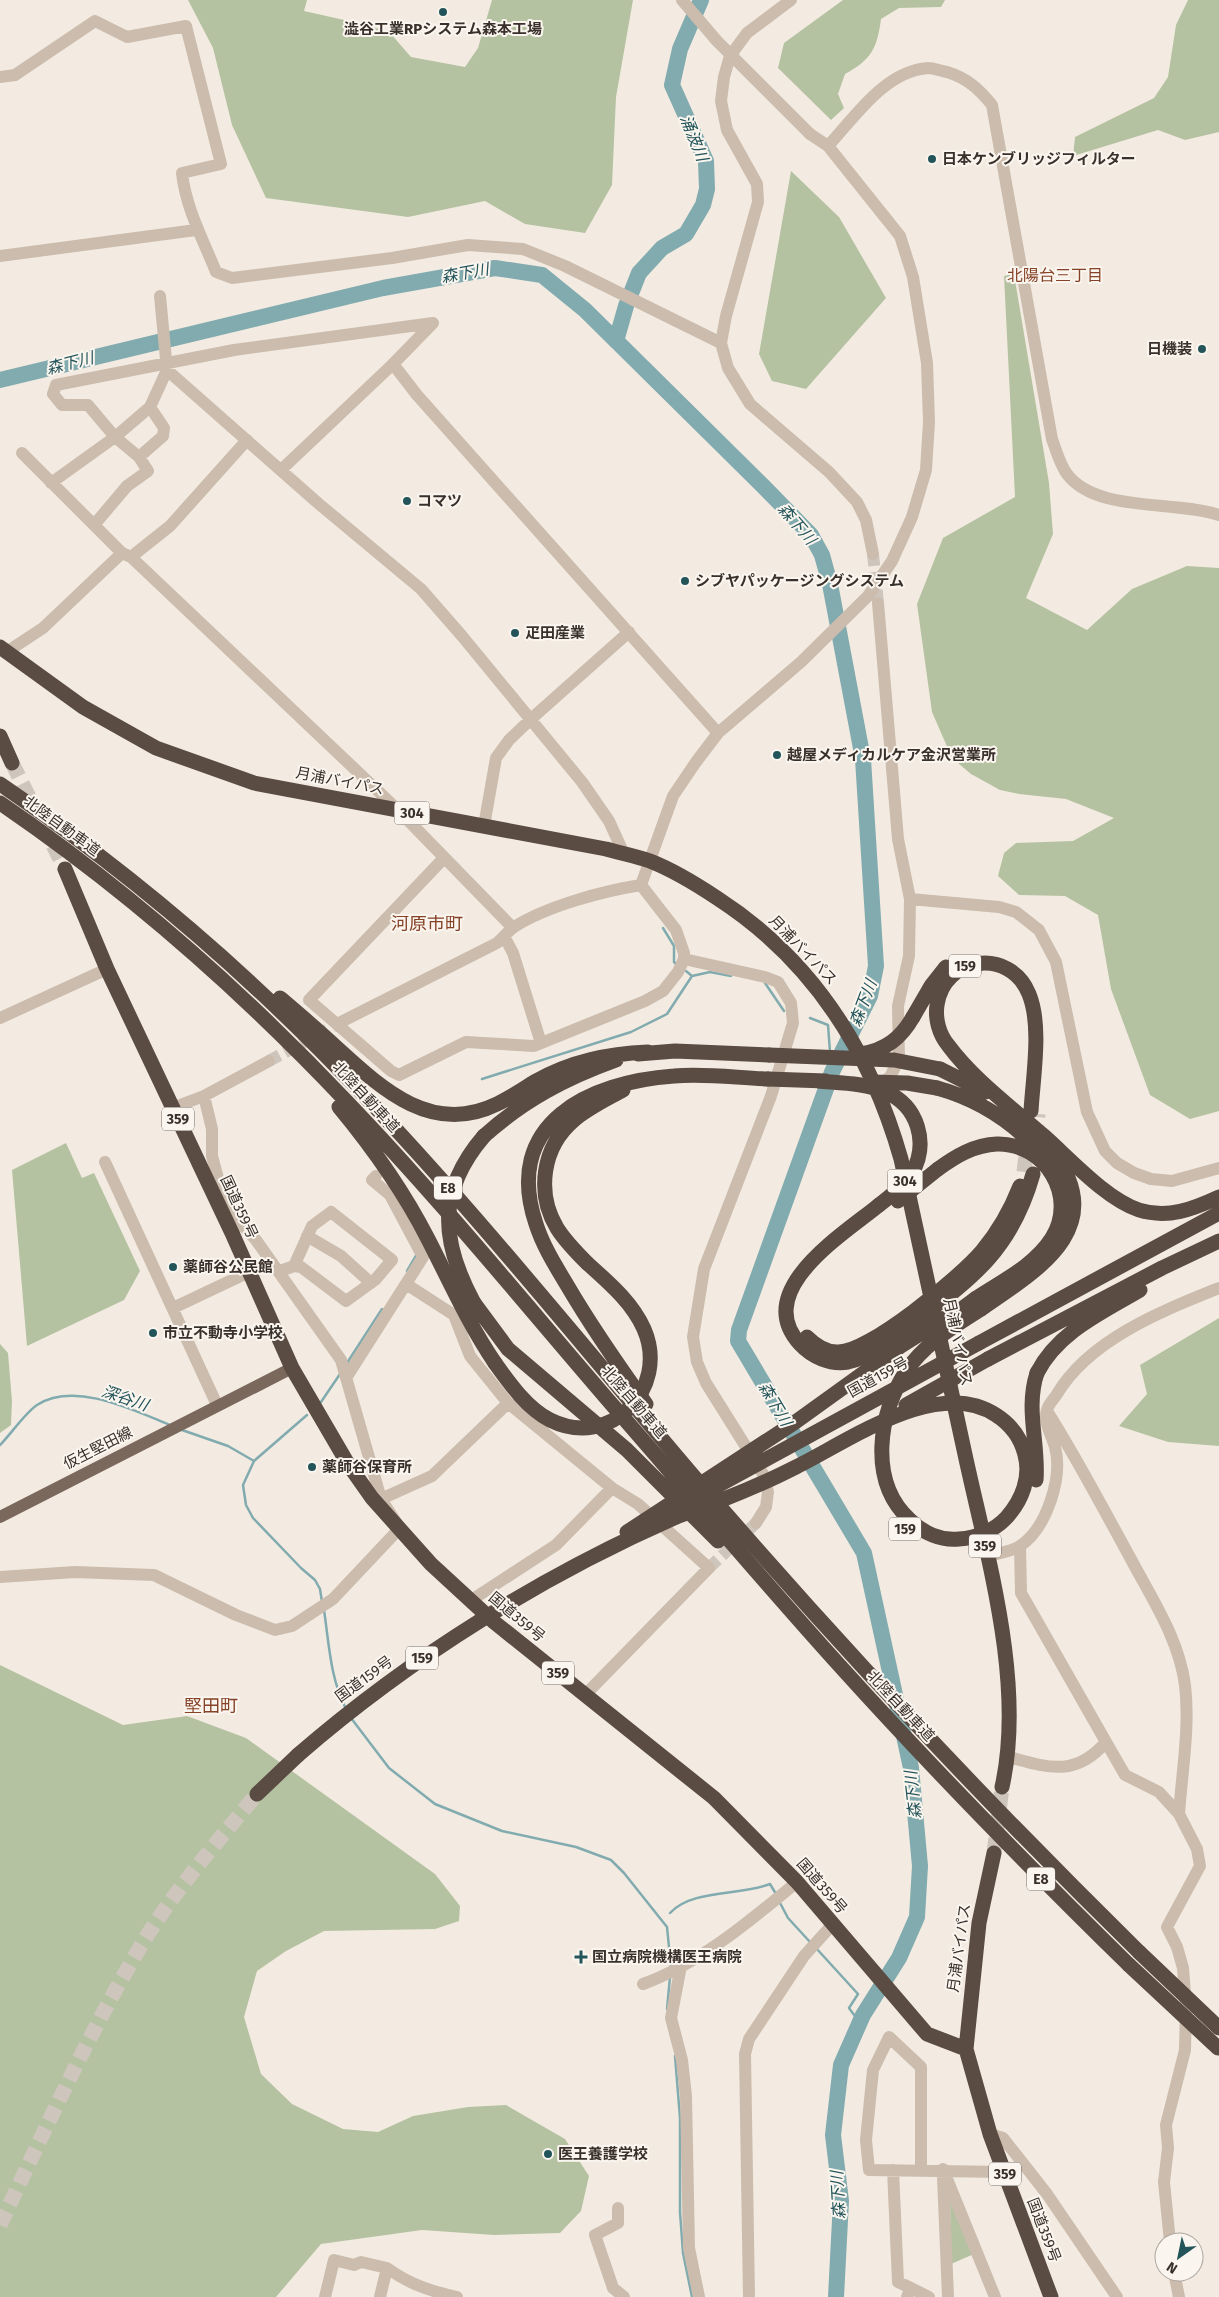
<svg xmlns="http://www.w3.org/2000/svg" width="1219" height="2297" viewBox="0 0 1219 2297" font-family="'Fira Sans','Noto Sans JP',sans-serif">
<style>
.green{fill:#b5c2a1}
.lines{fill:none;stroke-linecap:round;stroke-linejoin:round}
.stream{stroke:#81abaf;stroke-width:2.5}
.river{stroke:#81abaf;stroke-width:16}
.minor-tunnel{stroke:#cec6bd;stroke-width:12;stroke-dasharray:12 6;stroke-linecap:butt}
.highway-tunnel{stroke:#cec6bd;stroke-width:15;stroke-dasharray:15 8;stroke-linecap:butt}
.minor{stroke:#cbbcad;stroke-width:12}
.major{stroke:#7b685d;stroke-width:12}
.highway{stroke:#5a4b43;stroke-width:15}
.minor-bridge{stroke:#cbbcad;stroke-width:12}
.highway-bridge{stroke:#5a4b43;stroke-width:15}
.poi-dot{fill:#22545a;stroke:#faf5ee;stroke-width:2}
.labels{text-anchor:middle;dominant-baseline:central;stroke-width:4;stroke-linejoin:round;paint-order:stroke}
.shield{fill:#faf5ee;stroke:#746b66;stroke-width:1}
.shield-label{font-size:14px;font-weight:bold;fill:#3a302b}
.poi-label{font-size:15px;font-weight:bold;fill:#3a302b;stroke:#faf5ee;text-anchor:start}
.street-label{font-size:15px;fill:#3a302b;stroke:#faf5ee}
.water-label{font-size:16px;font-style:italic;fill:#22545a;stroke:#faf5ee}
.neighbourhood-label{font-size:16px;fill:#864227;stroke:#faf5ee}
.quarter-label{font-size:18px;fill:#864227;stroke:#faf5ee}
</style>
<rect width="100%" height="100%" fill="#f3ebe1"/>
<path class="green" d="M188,0H307L304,11L371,26L391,34L411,57L465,67L478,48L492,0H633L616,97L612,185L585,233L525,224L485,201L408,217L266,198L232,125L213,48Z
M843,0H945L941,7L899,8L881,19C877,49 871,60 845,74L838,94L844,108L831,120L778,68L784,43Z
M1188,0H1219V132L1185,140L1158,130L1073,156L1075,137L1154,98L1168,77L1176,25Z
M791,171L839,217L886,298L806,389L772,381L759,354Z
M1014,274L1049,483L1053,534L1026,598L1087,630L1132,589L1187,566L1219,568V1111L1190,1119L1150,1095L1111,989L1098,915L1065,896L1019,895L998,876L1004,853L1016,843L1073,841L1114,818L1066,799L1019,794L1000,790L971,774L952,758L932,712L917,604L943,538L1015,497L1004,276Z
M66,1143L82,1178L94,1173L140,1271L124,1300L27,1346L12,1170Z
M1219,1318V1446L1168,1442L1119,1426L1147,1394L1140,1365Z
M0,1344L8,1353L12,1401L11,1425L0,1433Z
M0,1665L123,1725L187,1716L246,1738L435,1874L460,1906L459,1921L435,1929L324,1931L286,1951L257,1971L244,2017L261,2074L292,2104L343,2129L378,2132L413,2116L468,2107L506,2105L565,2139L589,2176L581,2211L560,2233L494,2235L422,2230L321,2244L276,2297H0Z
M950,2193L974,2254L951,2264Z"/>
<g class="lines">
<path class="stream" d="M663,928L674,946V962L676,964
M686,971L692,976
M765,983L784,1011
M810,1018L828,1025L830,1052
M831,1062L832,1072
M482,1079L631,1032L667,1014L692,976L710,972L731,976
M407,1271L417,1254
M347,1363L382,1309
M321,1402L340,1374
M307,1415L254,1461L243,1485L246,1505L253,1518L301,1568L315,1580L320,1589L322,1602
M182,1430L228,1446L254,1461
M0,1445C11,1434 25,1413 37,1405C75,1381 133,1410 170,1425
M324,1610C329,1643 330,1678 346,1709
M351,1718L389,1768L435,1804L502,1831L576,1847L611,1860L624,1873L667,1927L671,1967
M779,1901L788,1918L810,1942
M670,1913C692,1889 740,1896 770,1884L776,1894
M816,1948L858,1994L849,2008L860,2023
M667,2009L670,1977
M675,2056L680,2118V2212L683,2253L692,2297"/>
<path class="river" d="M616,341L626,306L639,273L662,248L686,234L703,205L707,189L706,161L672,85L680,49L701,0
M0,380L383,288L495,268L542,275L585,310L764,487L811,535L822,555L830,584L863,759L876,966L870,996L832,1072L739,1330L738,1341L864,1553L911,1768L920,1866L917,1917L899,1958L863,2015L841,2065L833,2135L841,2201L836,2297"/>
<path class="minor-tunnel" d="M873,554L878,603
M269,1061L337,1024
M709,1568L756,1523"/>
<path class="highway-tunnel" d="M12,763L65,869
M1036,1140L1038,1114
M1024,1172L1028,1139
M994,1853L1002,1787
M0,2225C45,2130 88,2034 142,1944C174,1891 217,1842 257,1794"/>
<path class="minor" d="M791,0L747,33L730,56L724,77L721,101L727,130L757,184L758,202L726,316L721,343L728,368L750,404L829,472L857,502L866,520L873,554
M0,77L15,75L95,21L127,37L186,26L221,164L182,173C186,209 203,239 216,272L232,278L392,258L468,245L523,249L565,266L721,343
M828,146C855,117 885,71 928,68C934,68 941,71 947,72C967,78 979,89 992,105L1052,439C1056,450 1060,465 1067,474C1096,513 1175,500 1219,515
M0,256L196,230
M393,364L433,323
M167,370L319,504L421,589L462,636L582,782L609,821L624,854
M22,453L122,553
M139,457L163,436L164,428L150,407
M282,469L393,364L417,395L718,733
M51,483L115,437L150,407L167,370L160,296
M94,525L127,486L148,471L139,457L115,437L88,405H62L53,394L56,385L234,350L433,323
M131,557L170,526L247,440
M878,603L898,839L910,899L909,956L898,1006L899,1059L890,1077L879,1084
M8,651L43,628L122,553L131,557L398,810L513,928
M484,826L496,758L509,740L531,719L629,632
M444,858L309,1000L391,1071L399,1075L466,1042L534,1046L645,1001L663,991L678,972L684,959V953L676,930L641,885
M641,885L673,796L696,762L718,733L801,662L868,596L892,561L912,517L926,470L929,422L927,363L913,277L900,236L828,146L810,134
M910,899L999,907L1016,912L1039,930L1056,962L1087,1112L1105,1151L1117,1163L1134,1173L1151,1179L1172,1181L1219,1168
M504,936L513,953L541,1043
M684,959L765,977L778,982L791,1003L793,1023L771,1096L704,1269L693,1337L697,1362L706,1383L763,1474L768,1492L766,1507L756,1523
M0,1018L107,969
M337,1024L497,943C503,938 508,931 514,927C547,906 603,891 641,885
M204,1096L212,1129V1156L219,1182L243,1226
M172,1108L204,1096L269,1061
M105,1162L217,1405
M307,1236L341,1256L371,1283
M280,1271L294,1266L312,1226L331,1212L392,1260L375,1280L346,1301L301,1267L294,1266
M406,1284L454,1315L470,1356L508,1403L612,1488L638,1504L709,1568L585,1695
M173,1308L249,1272
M346,1378L423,1257L390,1195L372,1180L376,1176
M1047,1411C1078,1460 1105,1512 1133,1563C1154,1602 1179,1640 1185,1685C1190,1727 1182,1771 1179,1814
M381,1499L432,1476L508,1403
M1020,1546L1021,1593L1106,1742L1125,1775L1159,1792L1179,1814L1197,1849L1200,1866L1167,1927L1177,1947L1183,1968L1186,2007L1185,2050L1166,2125L1168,2148L1164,2182L1170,2242
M988,1556C998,1553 1011,1552 1020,1546C1047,1528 1063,1477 1055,1447C1052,1436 1043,1422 1047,1410C1048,1405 1054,1399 1057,1394C1090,1339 1162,1311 1219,1288
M0,1577L75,1572L154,1575L236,1615L275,1630L292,1626L333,1599L400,1528L381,1499L341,1360L256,1240L243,1226L228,1225
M470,1601L556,1545L612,1488
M1009,1757C1049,1768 1076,1777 1106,1742
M681,1966L671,2018L682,2060L686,2096L689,2248L699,2297
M643,1984C699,1964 750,1921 797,1882
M990,2134L1003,2138L1047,2194L1117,2297
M943,2169L995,2297
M893,2170L898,2282L911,2288
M921,2170V2067L889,2037L873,2070L866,2140L869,2170L1004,2172
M943,2177L948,2297
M618,2208V2223L595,2235L613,2288L624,2297
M1174,2272L1179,2297
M325,2297L334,2260L354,2265L361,2262L387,2268
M380,2297L387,2268C409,2284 430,2291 457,2297
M749,2297L745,2054L749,2039L804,1956L832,1925
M907,2297L911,2288L929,2297"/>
<path class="major" d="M0,1517L292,1368"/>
<path class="highway" d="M0,647L83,707L156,748L254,783L606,849C620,853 636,856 650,861C673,870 696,884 717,898C813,960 870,1050 901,1159C922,1259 944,1359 966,1459C988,1560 1025,1685 1002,1787
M0,736L12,763
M0,784C109,858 211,942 304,1034C443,1171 564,1324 690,1472C833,1639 983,1799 1139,1952
M0,803C126,889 241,990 346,1101C440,1199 526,1305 615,1408C690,1494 763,1581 840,1666C933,1769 1030,1868 1129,1965
M65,869L107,969L232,1233L292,1368L348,1464L372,1498L431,1564L494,1622L714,1798L797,1882L927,2034L966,2049
M280,998C300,1015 319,1031 337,1048C382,1089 432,1136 497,1104C510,1098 523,1089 536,1081C572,1061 607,1054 648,1052
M913,1017L931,986L946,967
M638,1054L675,1051L769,1055
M940,1069L986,1092
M937,1088C977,1099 1013,1122 1041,1153
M339,1107C373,1148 404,1192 428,1239C450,1282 468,1323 495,1363
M1031,1111C1033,1076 1042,1026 1029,994C1010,947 944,956 937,1005C935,1019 939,1034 948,1045C973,1079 1011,1107 1044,1136C1070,1159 1106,1199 1139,1210C1168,1219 1193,1209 1219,1197
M484,1136C524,1100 566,1078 616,1060
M938,1169C956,1156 974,1145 997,1144C1045,1143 1078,1196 1052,1238C1034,1266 1002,1281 975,1299
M879,1205C844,1234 751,1290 800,1344C812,1357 830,1365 848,1362C872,1357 891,1340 909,1326C971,1279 1011,1252 1033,1174
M587,1263C576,1252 565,1241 557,1228C536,1193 542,1147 574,1120C588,1108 607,1099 623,1090
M474,1303L508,1349L627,1450L718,1541
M981,1309C1038,1270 1112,1227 1051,1150
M807,1337C815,1345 826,1352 837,1352C868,1354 961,1276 982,1251C998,1232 1011,1209 1020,1186
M979,1343L1219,1213
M988,1359L1162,1268L1219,1241
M1037,1373C1058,1332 1101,1313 1140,1290
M646,1404C618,1365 591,1326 567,1285C555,1265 543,1246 536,1224C502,1123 589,1082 674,1076C705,1073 737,1078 768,1079
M257,1794L298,1755
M994,1853L979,1923L966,2049L990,2134L1051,2297"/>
<path class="minor-bridge" d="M682,0L717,41L810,134"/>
<path class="highway-bridge" d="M861,1054C886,1050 901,1038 913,1017
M769,1055L894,1060L940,1069
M768,1079L826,1081
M818,1081C840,1083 865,1083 886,1092C918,1106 929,1143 912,1173C904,1186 891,1196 879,1205
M871,1082L907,1083L937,1088
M898,1201L938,1169
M474,1303C441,1242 436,1192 484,1136
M948,1319L975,1299
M495,1363C510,1384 527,1408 550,1420C610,1450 670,1389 644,1329C632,1302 608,1282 587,1263
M906,1405L988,1359
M1036,1480C1039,1444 1025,1409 1037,1373
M675,1509L979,1343
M676,1517C716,1503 757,1487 796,1467C849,1441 938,1376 996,1415C1010,1424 1021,1438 1025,1455C1031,1477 1022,1500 1007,1517C995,1530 977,1538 959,1539C941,1541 923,1533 910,1520C868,1482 878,1413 907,1370C925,1343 955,1326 981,1309
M627,1532L794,1423L901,1346L955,1312
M298,1755C412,1656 545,1574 683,1514
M1139,1952L1219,2028
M1129,1965L1218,2048"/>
</g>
<g class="poi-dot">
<circle cx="443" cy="12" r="5"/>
<circle cx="932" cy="159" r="5"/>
<circle cx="1202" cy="349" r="5"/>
<circle cx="407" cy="501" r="5"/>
<circle cx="685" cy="581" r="5"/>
<circle cx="515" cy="633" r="5"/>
<circle cx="777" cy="755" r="5"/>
<circle cx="173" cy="1267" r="5"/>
<circle cx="153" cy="1333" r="5"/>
<circle cx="312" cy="1467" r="5"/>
<path d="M578.5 1949.5h5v5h5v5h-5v5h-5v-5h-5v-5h5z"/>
<circle cx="548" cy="2154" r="5"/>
</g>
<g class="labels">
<g class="shield">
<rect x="394.5" y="801.5" width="35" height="23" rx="4"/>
<rect x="949" y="954.5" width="32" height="23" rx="4"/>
<rect x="162" y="1107.5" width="32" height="23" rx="4"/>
<rect x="887.5" y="1169.5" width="35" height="23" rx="4"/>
<rect x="434" y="1176.5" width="28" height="23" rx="4"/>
<rect x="889" y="1517.5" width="32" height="23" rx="4"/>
<rect x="969" y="1534.5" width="32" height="23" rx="4"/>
<rect x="406" y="1646.5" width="32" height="23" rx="4"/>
<rect x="542" y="1661.5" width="32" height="23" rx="4"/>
<rect x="1027" y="1867.5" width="28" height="23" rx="4"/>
<rect x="989" y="2162.5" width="32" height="23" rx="4"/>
</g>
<g class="shield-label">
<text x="412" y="813">304</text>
<text x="965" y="966">159</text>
<text x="178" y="1119">359</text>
<text x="905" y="1181">304</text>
<text x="448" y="1188">E8</text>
<text x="905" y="1529">159</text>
<text x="985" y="1546">359</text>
<text x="422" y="1658">159</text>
<text x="558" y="1673">359</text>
<text x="1041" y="1879">E8</text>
<text x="1005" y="2174">359</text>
</g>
<g class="poi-label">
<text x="443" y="29" text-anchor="middle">澁谷工業RPシステム森本工場</text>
<text x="942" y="159">日本ケンブリッジフィルター</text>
<text x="1192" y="349" text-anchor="end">日機装</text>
<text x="417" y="501">コマツ</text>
<text x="695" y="581">シブヤパッケージングシステム</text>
<text x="525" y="633">疋田産業</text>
<text x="787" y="755">越屋メディカルケア金沢営業所</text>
<text x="183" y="1267">薬師谷公民館</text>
<text x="163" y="1333">市立不動寺小学校</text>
<text x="322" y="1467">薬師谷保育所</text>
<text x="592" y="1957">国立病院機構医王病院</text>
<text x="558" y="2154">医王養護学校</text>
</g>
<g class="street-label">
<text transform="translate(340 781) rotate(11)">月浦バイパス</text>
<text transform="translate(62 826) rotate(36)">北陸自動車道</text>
<text transform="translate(803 950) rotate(46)">月浦バイパス</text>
<text transform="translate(366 1097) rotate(47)">北陸自動車道</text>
<text transform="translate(239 1207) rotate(65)">国道359号</text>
<text transform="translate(958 1342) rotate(78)">月浦バイパス</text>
<text transform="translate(878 1377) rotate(-29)">国道159号</text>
<text transform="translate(634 1402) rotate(49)">北陸自動車道</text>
<text transform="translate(98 1448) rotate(-27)">仮生堅田線</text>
<text transform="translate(517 1617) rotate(40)">国道359号</text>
<text transform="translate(364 1679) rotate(-36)">国道159号</text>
<text transform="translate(901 1706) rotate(47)">北陸自動車道</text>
<text transform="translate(822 1886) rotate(49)">国道359号</text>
<text transform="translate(959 1948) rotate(-82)">月浦バイパス</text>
<text transform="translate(1044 2230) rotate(69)">国道359号</text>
</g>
<g class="water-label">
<text transform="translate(694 138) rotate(68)">涌波川</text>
<text transform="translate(465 273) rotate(-10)">森下川</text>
<text transform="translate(70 363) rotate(-14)">森下川</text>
<text transform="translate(797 524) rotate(49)">森下川</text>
<text transform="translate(863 1003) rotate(-69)">森下川</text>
<text transform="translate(125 1398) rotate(19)">深谷川</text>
<text transform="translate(775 1404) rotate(59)">森下川</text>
<text transform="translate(913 1795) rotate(-96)">森下川</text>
<text transform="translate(838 2195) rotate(-93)">森下川</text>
</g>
<g class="neighbourhood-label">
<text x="1055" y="275">北陽台三丁目</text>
</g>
<g class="quarter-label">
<text x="427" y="924">河原市町</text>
<text x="211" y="1706">堅田町</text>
</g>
</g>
<g transform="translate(1179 2257) rotate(213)"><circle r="24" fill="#faf5ee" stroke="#ada6a0"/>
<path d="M0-4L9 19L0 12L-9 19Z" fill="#22545a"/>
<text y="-8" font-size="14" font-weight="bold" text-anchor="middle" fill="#3a302b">N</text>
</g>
</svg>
